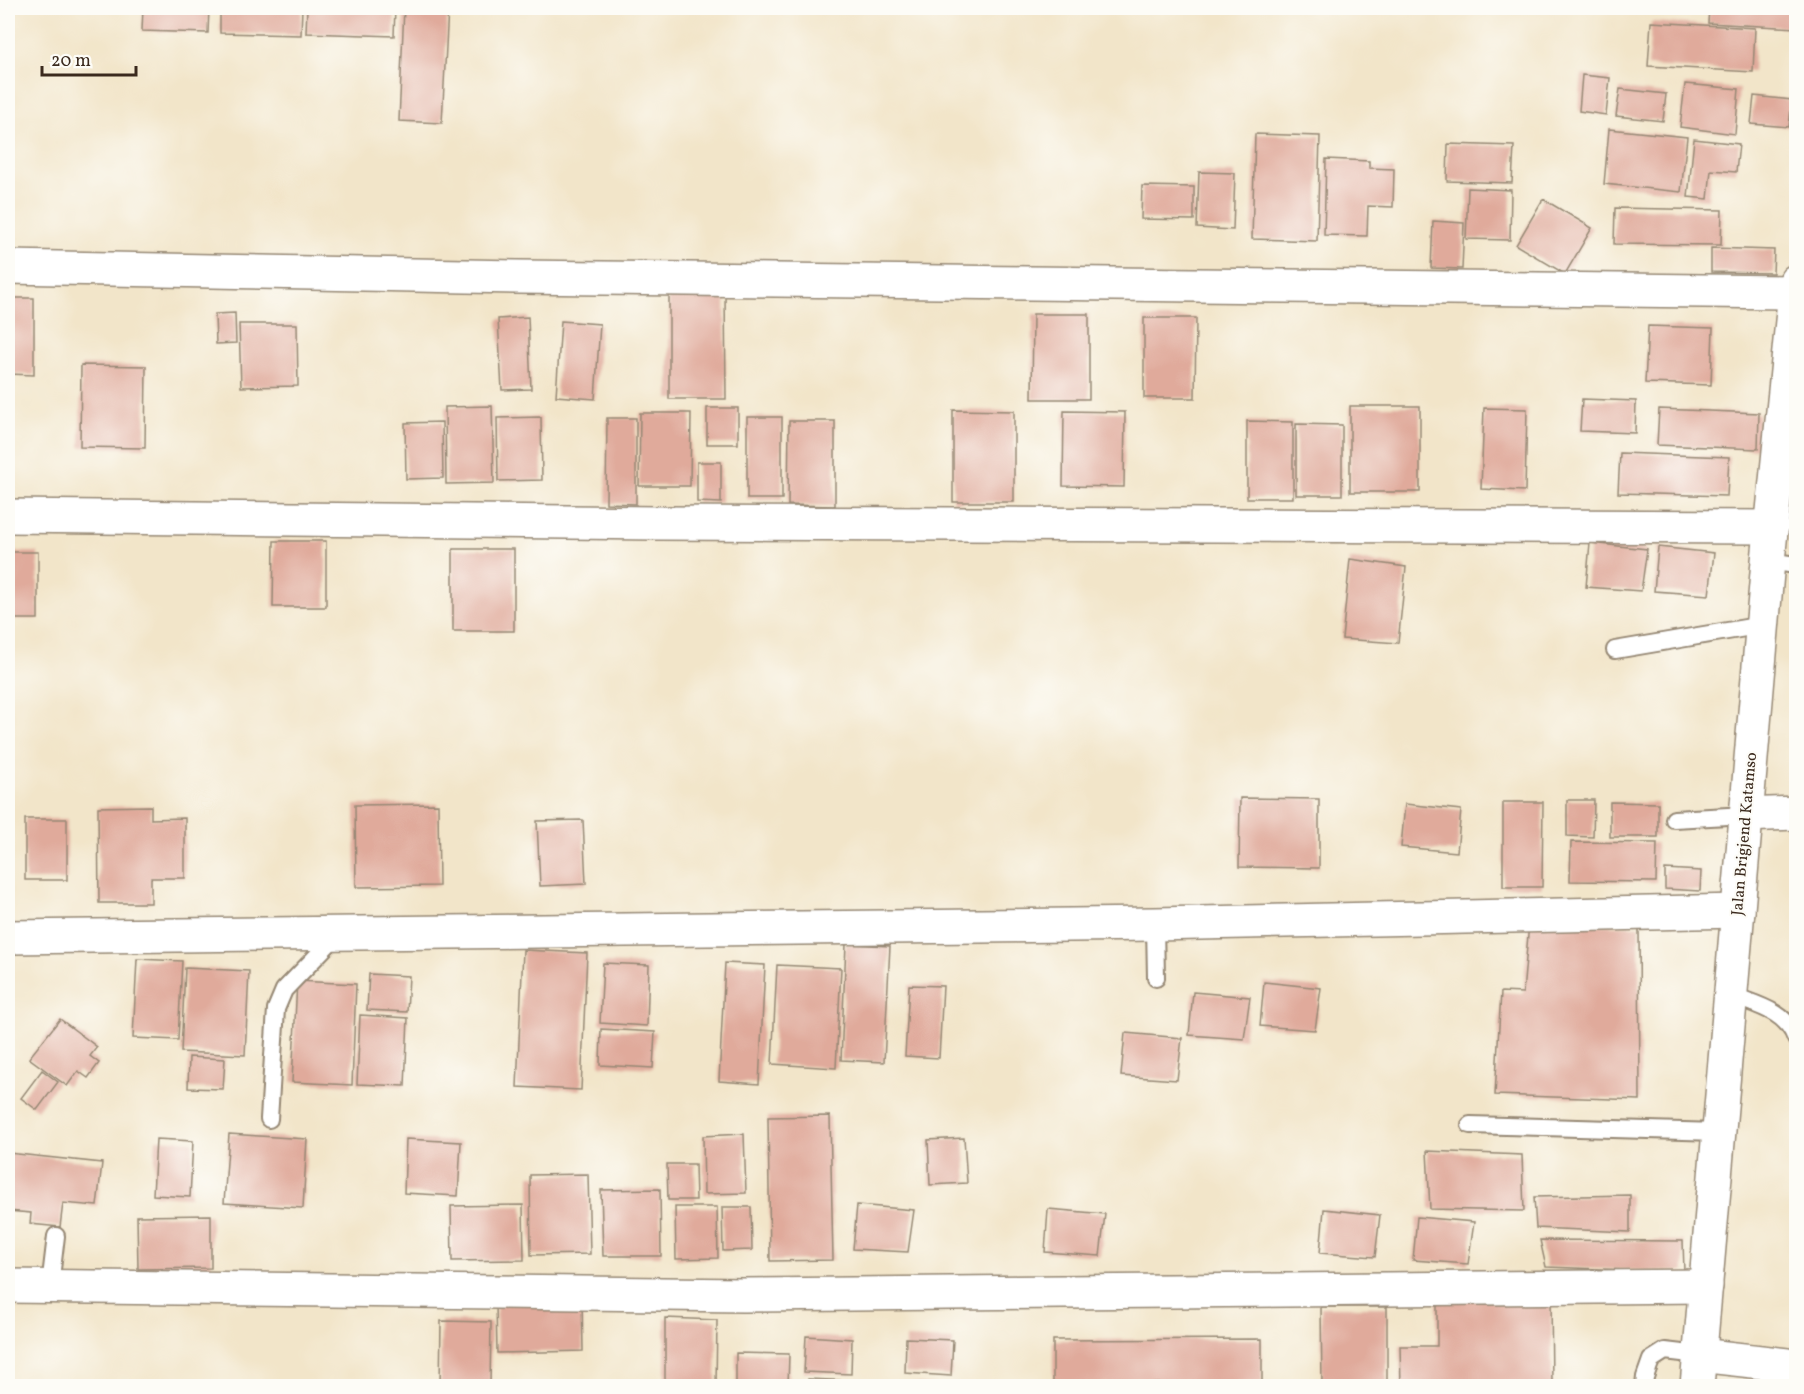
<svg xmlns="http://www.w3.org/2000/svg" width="1804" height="1394" viewBox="0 0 1804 1394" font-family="Vollkorn,serif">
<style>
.building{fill:#e0aa9b}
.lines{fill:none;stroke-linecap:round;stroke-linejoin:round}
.service-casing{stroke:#968874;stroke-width:20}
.minor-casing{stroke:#968874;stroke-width:36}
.primary-casing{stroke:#968874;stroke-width:36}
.service{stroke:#fff;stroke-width:16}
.minor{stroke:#fff;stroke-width:33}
.primary{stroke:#fff;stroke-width:33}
.labels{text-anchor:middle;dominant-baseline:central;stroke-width:4.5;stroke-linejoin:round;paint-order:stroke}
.street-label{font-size:16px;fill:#3b2a1e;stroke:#fdfcf7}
</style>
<rect width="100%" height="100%" fill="#fdfcf7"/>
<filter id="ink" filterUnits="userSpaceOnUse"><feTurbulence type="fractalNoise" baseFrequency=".0167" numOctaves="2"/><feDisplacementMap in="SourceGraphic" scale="12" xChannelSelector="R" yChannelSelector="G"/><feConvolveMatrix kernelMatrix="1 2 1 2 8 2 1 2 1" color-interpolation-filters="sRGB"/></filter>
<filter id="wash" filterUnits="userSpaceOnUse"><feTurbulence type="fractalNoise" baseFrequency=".008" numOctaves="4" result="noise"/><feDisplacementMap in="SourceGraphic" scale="24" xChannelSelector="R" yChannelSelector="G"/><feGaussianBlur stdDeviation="1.35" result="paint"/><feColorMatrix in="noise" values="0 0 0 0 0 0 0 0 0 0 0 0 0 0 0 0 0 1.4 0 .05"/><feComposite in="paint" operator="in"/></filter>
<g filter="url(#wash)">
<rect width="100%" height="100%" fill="#f2e5c9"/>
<g id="blocks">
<path class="building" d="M143,8H209L208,33L142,31Z
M220,8H302L301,35L220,33Z
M307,8H395L394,36L306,33Z
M404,8H448L442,123L399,121Z
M1709,8H1796V28L1708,23Z
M1651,22L1755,28L1753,72L1648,66Z
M1582,75L1610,78L1606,115L1579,111Z
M1685,84L1739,89L1735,134L1680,127Z
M1620,89L1666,94L1663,121L1616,116Z
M1754,96L1792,100L1789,127L1751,124Z
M1609,129L1687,137L1681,192L1604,184Z
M1255,134L1320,136L1317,241L1252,239Z
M1694,139L1739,144L1736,172L1711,170L1708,199L1688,197Z
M1448,144L1514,146L1512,183L1447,181Z
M1326,159L1369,161V168L1394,169L1393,207L1368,206L1367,236L1324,235Z
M1199,172L1235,173L1233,230L1197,228Z
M1142,186L1194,187V220L1141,219Z
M1468,188L1511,190L1510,240L1466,239Z
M1543,199L1592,228L1565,274L1516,245Z
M1615,208L1722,210L1721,245L1614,244Z
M1433,221L1464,223L1462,269L1431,268Z
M1711,248L1774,250L1773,273L1711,272Z
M669,292H725L726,399H669Z
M8,298H34V375L8,374Z
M235,313L236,343L216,344L215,314Z
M1033,314H1089V399H1032Z
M528,317L531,389L502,390L498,319Z
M1144,318H1196L1195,398H1144Z
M561,321L600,324L595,399L556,396Z
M239,324H297L298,386L241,387Z
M1648,326L1713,328L1711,385L1645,383Z
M81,365L146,366L145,448L80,447Z
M1582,399L1636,401L1635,433L1580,431Z
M492,406L494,483L446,484L445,407Z
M1350,406H1420V492H1350Z
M707,408H738V444H707Z
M1484,408L1527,409L1525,491L1481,489Z
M1659,409L1759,413L1758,449L1657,445Z
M953,410L1014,411V502H953Z
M1064,411L1125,412L1124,487L1063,486Z
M640,413H691L690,486H639Z
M541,417L542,480L498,481L497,418Z
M747,417H782V499H747Z
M607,418H636V504L606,503Z
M789,421H835V506L788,505Z
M1247,421L1293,422V498H1247Z
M442,422L443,478L406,479L405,423Z
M1296,424L1342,425V495H1296Z
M1620,453L1729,457L1727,496L1618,493Z
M697,462H721V503L697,502Z
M274,541H326V607H273Z
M1590,543L1647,549L1641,591L1586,587Z
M1658,547L1714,553L1709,595L1654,591Z
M453,549H514V631H453Z
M8,552H38V619H8Z
M1350,559L1406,567L1398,643L1342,639Z
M1240,798L1319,799V868L1239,867Z
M1567,800H1594L1593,837L1567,836Z
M1503,802H1543L1542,887H1503Z
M1610,802L1658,803V837H1610Z
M438,804L439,886L356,887L355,805Z
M1405,804L1461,810L1457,852L1401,847Z
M151,806V819L185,818V878H151V903H99L98,807Z
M25,819H67V880H25Z
M583,820L586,884L540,886L537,821Z
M1571,842L1657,843L1656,882L1570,881Z
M1665,869L1701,871L1700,891L1665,889Z
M1529,923L1639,926L1640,1100L1495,1095L1501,992L1523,993Z
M846,944L890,946L884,1062L841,1060Z
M523,950L587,953L581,1090L517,1087Z
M137,959L182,961L178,1040L133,1038Z
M603,963L649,965L647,1026L600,1023Z
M725,963L765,965L759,1084L719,1081Z
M777,965L841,968L836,1068L772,1064Z
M185,968L249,971L245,1055L181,1052Z
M369,974L409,976L407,1012L367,1010Z
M297,981L356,984L352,1085L292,1082Z
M1264,982L1321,988L1315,1030L1260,1026Z
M909,985L943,986L939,1058L905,1056Z
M1193,992L1250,997L1244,1039L1189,1035Z
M360,1015L408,1018L405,1086L357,1084Z
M60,1019L97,1047L90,1056L99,1063L88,1078L78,1071L67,1086L29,1058Z
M601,1029L655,1032L653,1068L600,1065Z
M1125,1033L1182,1038L1177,1080L1121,1076Z
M189,1057L225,1059L223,1089L188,1088Z
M42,1070L58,1082L37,1110L21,1098Z
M830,1116L833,1260L770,1261L768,1117Z
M229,1134L307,1139L303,1208L224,1203Z
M744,1134L746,1193L704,1194L703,1136Z
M964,1138L967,1183L930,1185L928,1140Z
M156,1139L193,1141L190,1197L153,1195Z
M406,1139L461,1142L458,1196L404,1193Z
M1427,1151L1522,1155L1524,1211L1430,1209Z
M8,1153L102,1163L97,1206L63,1203L60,1227L30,1224L31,1213L8,1211Z
M667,1164H695L696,1200H668Z
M588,1174L590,1254L531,1255L530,1175Z
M660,1189L661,1256H603L601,1190Z
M1630,1195V1232L1536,1228L1534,1197Z
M523,1205L524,1260L452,1261L451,1206Z
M857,1205L914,1210L908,1252L853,1249Z
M675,1207H717L718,1258L676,1259Z
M722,1207H751L752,1250L723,1251Z
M1048,1209L1105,1214L1100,1256L1045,1252Z
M1324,1209L1380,1215L1375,1257L1320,1253Z
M211,1215V1268L138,1269L137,1216Z
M1417,1217L1474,1222L1468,1264L1413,1260Z
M1540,1240L1683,1241L1684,1272L1546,1267Z
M1551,1296L1552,1386H1401L1400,1346H1437V1297Z
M582,1300L583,1351L497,1353L496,1302Z
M1321,1307H1387V1386H1322Z
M665,1318L717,1320L716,1386H665Z
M441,1321L491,1322L490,1386H440Z
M806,1336L852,1339L851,1374L804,1372Z
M906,1338L953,1340L951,1376L905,1373Z
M1262,1339V1383L1053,1384V1340Z
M736,1353L789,1354L788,1386H736Z
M808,1379L854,1381V1386H808Z
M895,1382L937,1385V1386H895Z"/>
</g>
</g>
<g filter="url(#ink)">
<use href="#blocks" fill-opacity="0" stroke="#968874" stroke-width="1.5"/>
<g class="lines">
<g class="service-casing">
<path id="service" d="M1768,561L1796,565
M1615,650L1763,625
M1674,819L1746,815
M1155,924L1156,978
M1731,995C1756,1005 1787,1011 1796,1039
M269,1119L276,1009L284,990L337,935
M1470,1125L1718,1132
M50,1286L56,1236
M1644,1386L1645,1377L1651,1360L1665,1351L1699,1355"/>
</g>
<g class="minor-casing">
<path id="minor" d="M8,267L518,277L1795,292
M8,516L657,523L1772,527
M1746,815L1796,813
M8,937L1155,924L1738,911
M8,1286L743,1295L1706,1286
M1699,1355L1796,1366"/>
</g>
<g class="primary-casing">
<path id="primary" d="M1697,1386L1768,561L1796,281"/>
</g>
<use href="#service" class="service"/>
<use href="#minor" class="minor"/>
<use href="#primary" class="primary"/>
</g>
</g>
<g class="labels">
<g class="street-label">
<text transform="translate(1745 834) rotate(-85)">Jalan Brigjend Katamso</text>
</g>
</g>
<rect width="1804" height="1394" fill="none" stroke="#fdfcf7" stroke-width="30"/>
<path d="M42 66v9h94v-9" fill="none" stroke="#3b2a1e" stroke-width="3"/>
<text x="51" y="66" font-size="18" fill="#3b2a1e" stroke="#fdfcf7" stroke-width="4.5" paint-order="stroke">20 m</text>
</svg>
